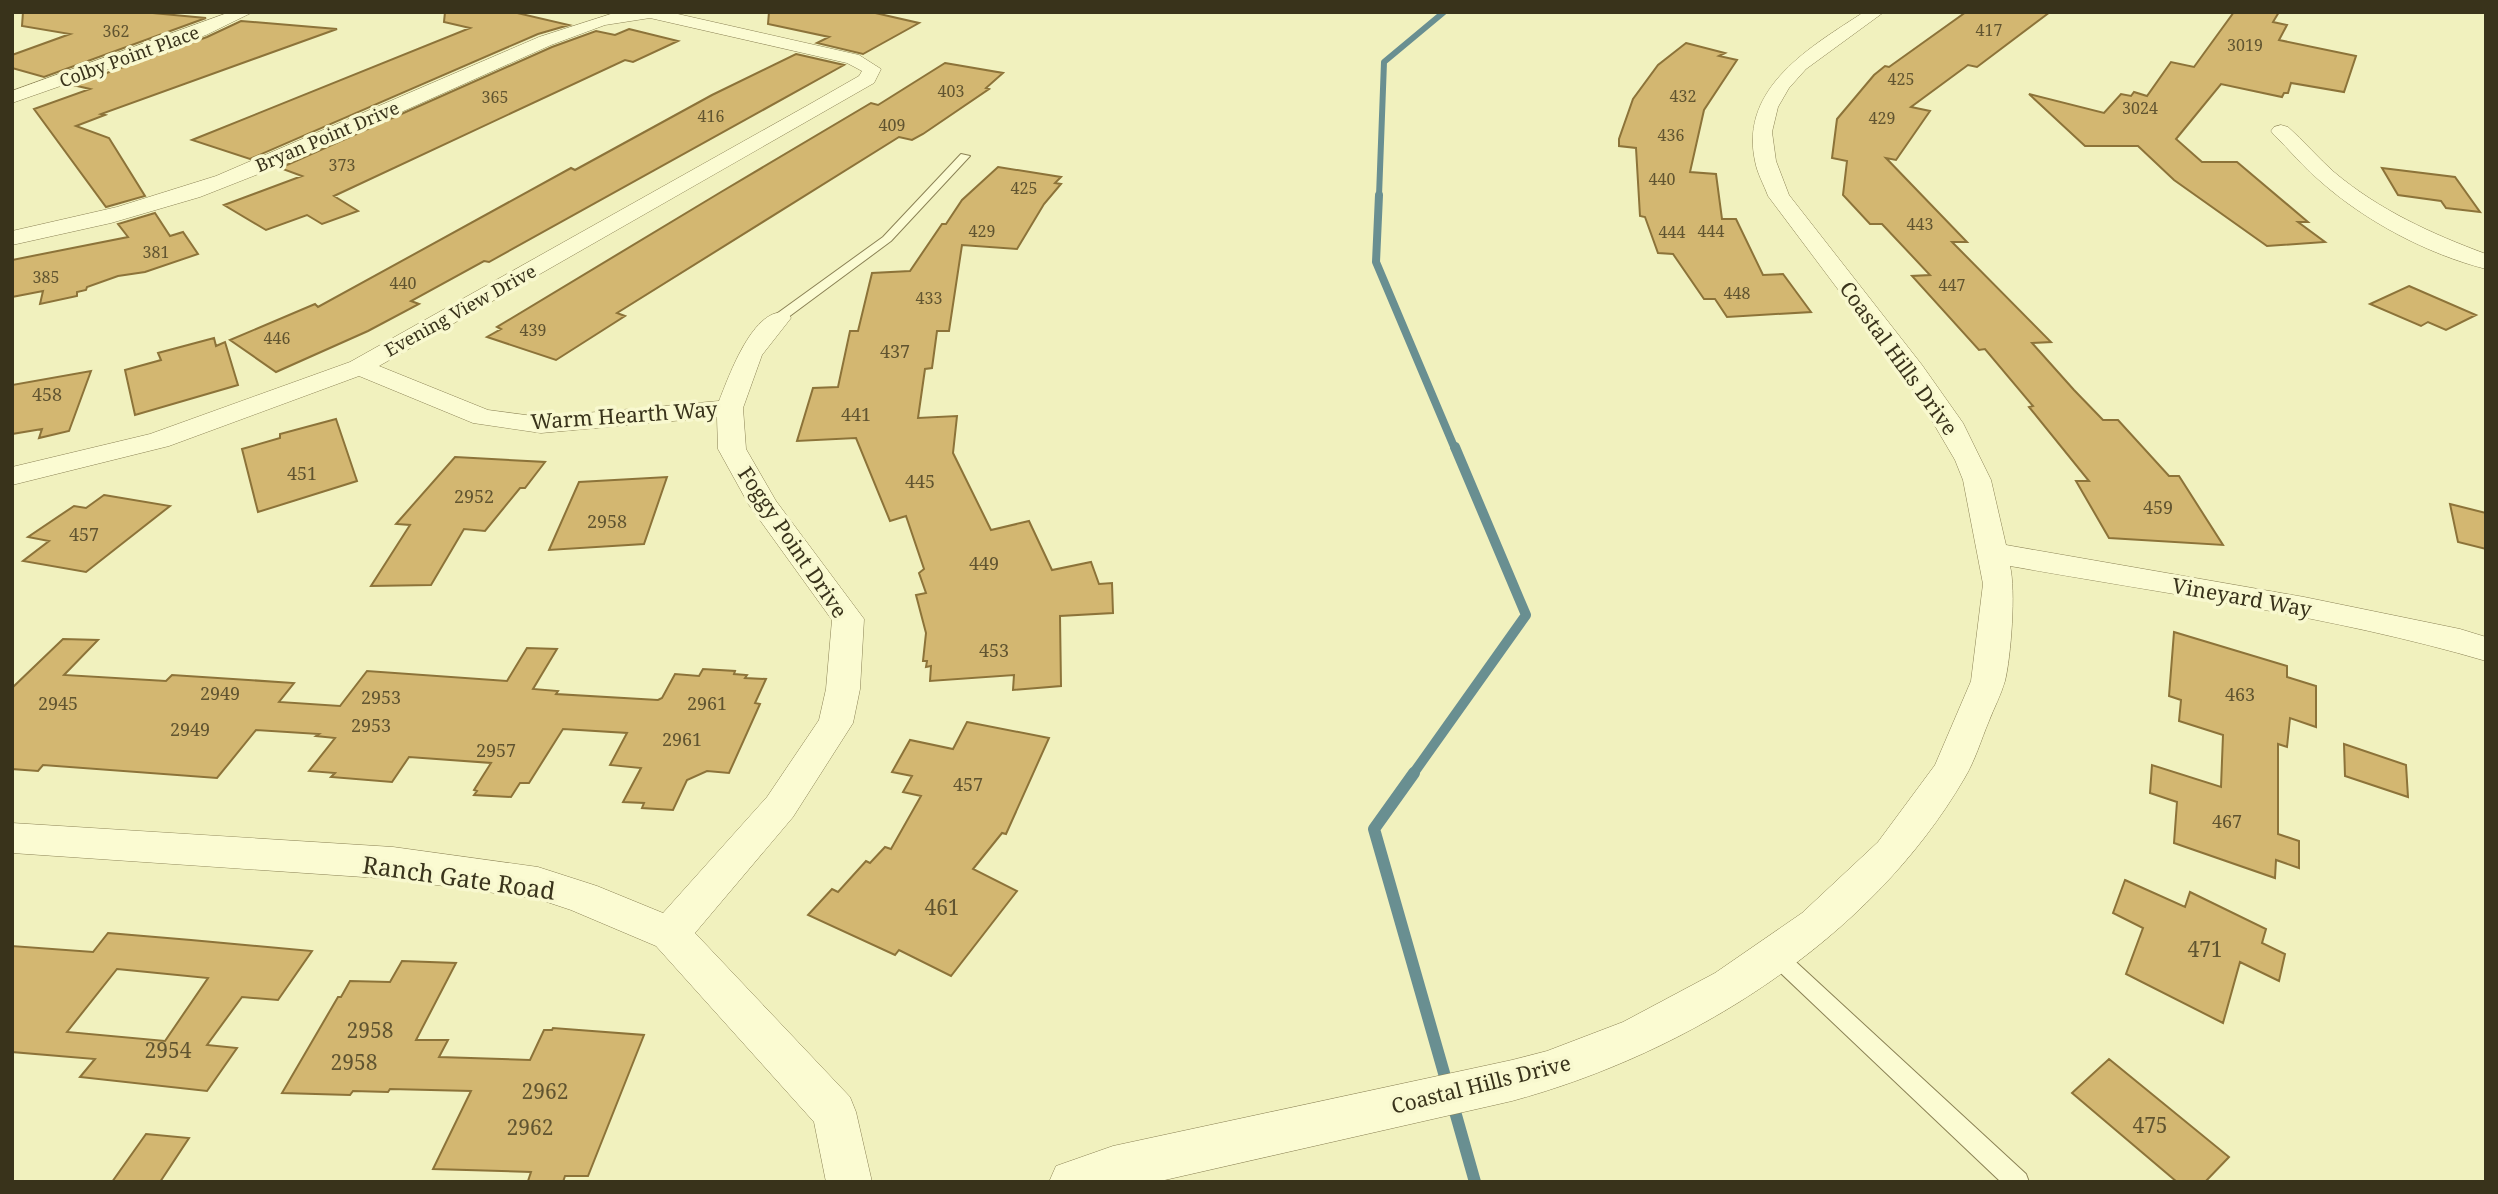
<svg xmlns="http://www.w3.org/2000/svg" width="2498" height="1194" viewBox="0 0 2498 1194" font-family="'Noto Serif',serif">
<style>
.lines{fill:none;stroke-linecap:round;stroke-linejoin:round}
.stream-far3{stroke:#698f91;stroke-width:6}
.stream-far2{stroke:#698f91;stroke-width:8}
.stream-far1{stroke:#698f91;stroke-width:10}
.stream{stroke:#698f91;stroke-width:12}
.building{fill:#d3b771;stroke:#8c7339;stroke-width:2;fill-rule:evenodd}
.lane-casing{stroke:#8b8255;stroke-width:2}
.street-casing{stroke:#8b8255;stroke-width:1}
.lane{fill:#fbfbd2;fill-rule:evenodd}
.street{fill:#fbfbd2;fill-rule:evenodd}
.labels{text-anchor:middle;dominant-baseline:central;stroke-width:7;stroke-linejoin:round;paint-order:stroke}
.far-number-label{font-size:16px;fill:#605430}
.far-street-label{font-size:18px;fill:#39331b;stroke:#f8f8cf}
.number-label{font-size:18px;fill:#605430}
.street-label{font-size:21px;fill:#39331b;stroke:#f8f8cf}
.near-number-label{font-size:21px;fill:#605430}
.near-street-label{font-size:24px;fill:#39331b;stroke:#f8f8cf}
</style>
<rect width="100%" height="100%" fill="#f1f1be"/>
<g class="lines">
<path class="stream-far3" d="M1379,196L1384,62L1444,12"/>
<path class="stream-far2" d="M1379,195L1376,262L1455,449"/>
<path class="stream-far1" d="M1413,774L1526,615L1455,447"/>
<path class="stream" d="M1414,773L1374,829L1448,1087
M1452,1101L1475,1182"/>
</g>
<path class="building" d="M23,12H142L206,18L44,77L12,68V55L70,34L22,26Z
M445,12H513L569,25L538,34L250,159L192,140L470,28L444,22Z
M769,12H871L919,23L863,54L817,43L829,37L768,24Z
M1966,12H2050L1977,67L1968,65L1911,107L1930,111L1896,160L1886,158L1967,242H1952L2051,342L2032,343L2074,390L2103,420H2118L2169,476H2179L2223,545L2109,538L2076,481H2089L2029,407L2033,406L1985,349L1979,350L1912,276L1930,275L1882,224H1870L1843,195L1847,161L1832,158L1837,119L1874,75L1885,66L1889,67Z
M2234,12H2279L2273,22L2287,25L2279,40L2356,56L2344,92L2291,83L2288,93H2284L2282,97L2221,84L2176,139L2202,162H2237L2308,222H2298L2325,242L2267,246L2174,180L2138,146H2085L2029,94L2104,113L2121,94L2131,96L2134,92L2147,96L2171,62L2194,67Z
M241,21L337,29L101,114L105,115L76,126L109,138L145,196L106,207L34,109L90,89L73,85L207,37Z
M629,29L678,41L633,62L625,60L334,196L358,211L322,224L307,215L266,230L224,205L302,176L280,168L552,47L596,31L615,35Z
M1686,43L1725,53L1719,56L1737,60L1704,110L1690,172L1716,174L1722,219H1736L1763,275L1783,274L1811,312L1727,317L1715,299H1704L1673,254L1658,253L1645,217L1640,216L1636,148L1619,146V139L1633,99L1658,65Z
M796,54L844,65L489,262L484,261L411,301L419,304L368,331L276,372L230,340L315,304L318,307L571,168L575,170L712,95Z
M945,63L1003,73L986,88L989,89L923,134L912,140L899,137L617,313L625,316L556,360L487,337L501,329L497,327L721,192L871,103L878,105Z
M998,167L1061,177L1055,183L1061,184L1044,204L1017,249L962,245L949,331H937L932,368L925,369L918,418L957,416L953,453L991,530L1029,521L1052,570L1091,562L1099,584L1112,583L1113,613L1060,616L1061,686L1013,690L1014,675L930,681L931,666L926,667L927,661H923L926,633L916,595L926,593L919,573L924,569L906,516L890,521L856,438L797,441L813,388L838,387L850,331H858L872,273L910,271L942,224H946L962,200Z
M2382,168L2455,177L2480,212L2446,208L2441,201L2398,195Z
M155,213L170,236L183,232L198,254L145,272L118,276L87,287L86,290L77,292V296L40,304L43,291L12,297V260L128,237L118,224Z
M2409,286L2476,315L2446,330L2428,322L2421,326L2370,304Z
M214,338L216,346L225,342L238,385L135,415L125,370L161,360L158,353Z
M91,371L69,431L39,438L42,429L12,434V385Z
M336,419L357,481L258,512L242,449L280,438V434Z
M455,457L545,462L525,488H520L485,531L464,529L431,585L371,586L410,525L396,524Z
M667,477L644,544L549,550L579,482Z
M104,495L170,506L86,572L23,561L49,541L28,537L74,506L86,508Z
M2450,504L2486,513V549L2458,542Z
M2174,632L2287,666V677L2316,686V727L2290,718L2287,747L2278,744V834L2299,841V868L2276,860L2275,878L2174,843L2177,802L2150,793L2152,765L2221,787L2223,735L2179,721L2181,700L2169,696Z
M63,639L98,640L64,675L166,681L172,675L294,683L279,702L340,706L367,671L507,681L527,648L557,649L533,689L558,691L556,694L658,700L662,698L675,674L699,676L703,669L735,671L734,674L747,675L745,678L766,679L755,703L760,704L729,773L707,771L687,780L673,810L642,808L644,803L623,802L641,768L610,765L627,733L563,729L529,783H520L511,797L474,795L477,791L474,790L491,763L409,757L392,782L331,777L335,773L309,771L335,738L316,736L319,734L256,730L217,778L43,765L38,771L12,769V688Z
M967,722L1049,738L1006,834L1002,833L973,869L1017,891L951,976L899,950L895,955L808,915L832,889L838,892L866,861L870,863L885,847L891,849L921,796L903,792L912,776L892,772L910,740L953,749Z
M2344,744L2406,765L2408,797L2345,776Z
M2125,880L2185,907L2190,892L2266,929L2262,943L2285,954L2279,981L2240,962L2223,1023L2126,974L2143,928L2113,913Z
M108,933L191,940L312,951L278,1000L242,997L207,1045L237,1048L207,1091L80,1077L95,1059L12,1052V946L93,952ZM117,969L208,978L165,1041L67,1032Z
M402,961L456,963L416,1040H448L439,1057L530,1060L544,1030H552L553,1028L644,1035L588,1176H565L563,1182L528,1181L531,1172L433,1169L471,1091L390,1089L388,1092L353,1091L350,1095L282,1093L338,997H341L350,981L390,982Z
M2109,1059L2229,1157L2205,1182H2177L2072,1093Z
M146,1134L189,1138L160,1182H112Z"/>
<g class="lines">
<g class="lane-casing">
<path id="lane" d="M961,154L970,156L891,241L783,321H775V315L883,237Z
M1776,947L1783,950L2026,1174L2029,1182H2001L1769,962L1766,956L1769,950Z"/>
</g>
<g class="street-casing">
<path id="street" d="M230,12H253L206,35L12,103V91Z
M617,12H669L859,55L881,69L874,83L379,366L488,410L541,417L719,401C729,376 754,304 788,313L791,318L762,355L743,408L746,449L776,501L864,619L860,689L853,723L793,817L695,933L850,1097L856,1112L872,1182H826L814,1122L656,946L571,910L538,899L393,879L12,853V823L393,847L538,867L597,886L663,913L767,797L819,720L826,689L832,620L749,505L718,449L717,417L541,433L473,423L359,376L169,446L12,485V467L150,434L350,362L810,104L859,76L862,71L847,63L650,18L605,25L551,45L294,160L200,197L111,223L12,245V231L117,207L216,176L539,37Z
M1864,12H1884L1806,69L1789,88L1778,107L1772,132L1776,161L1789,195L1922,365L1963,423L1991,480L2006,545L2304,597L2460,629L2486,637V661C2333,616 2167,594 2010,566C2016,590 2011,657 2005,681C2001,695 1994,708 1989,721C1981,740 1975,761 1964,779C1870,940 1689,1053 1512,1101L1156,1182H1049L1056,1166L1113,1146L1512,1060L1547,1051L1623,1022L1715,973L1802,913L1878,842L1935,765L1971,681L1983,584L1963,480L1955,460L1915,392L1768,196C1764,185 1757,173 1755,161C1739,87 1812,46 1864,12Z
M2281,125L2288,127C2304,141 2318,158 2334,172C2379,210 2432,234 2486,254V269C2427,254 2365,221 2320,181C2303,167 2290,150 2274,135L2271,131L2274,127Z"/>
</g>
<use href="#lane" class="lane"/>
<use href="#street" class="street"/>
</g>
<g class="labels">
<g class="far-number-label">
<text x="1989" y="30">417</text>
<text x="116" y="31">362</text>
<text x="2245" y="45">3019</text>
<text x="1901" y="79">425</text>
<text x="951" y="91">403</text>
<text x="1683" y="96">432</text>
<text x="495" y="97">365</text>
<text x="2140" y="108">3024</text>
<text x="711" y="116">416</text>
<text x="1882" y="118">429</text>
<text x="892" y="125">409</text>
<text x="1671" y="135">436</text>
<text x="342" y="165">373</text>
<text x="1662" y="179">440</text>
<text x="1024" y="188">425</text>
<text x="1920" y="224">443</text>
<text x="982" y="231">429</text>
<text x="1711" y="231">444</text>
<text x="1672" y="232">444</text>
<text x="156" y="252">381</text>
<text x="46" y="277">385</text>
<text x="403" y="283">440</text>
<text x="1952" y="285">447</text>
<text x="1737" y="293">448</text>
<text x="929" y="298">433</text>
<text x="533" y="330">439</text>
<text x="277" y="338">446</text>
</g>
<g class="far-street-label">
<text transform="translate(129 56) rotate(-20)">Colby Point Place</text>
<text transform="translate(327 136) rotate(-23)">Bryan Point Drive</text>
<text transform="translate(460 310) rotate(-29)">Evening View Drive</text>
</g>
<g class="number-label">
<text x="895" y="351">437</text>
<text x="47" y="394">458</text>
<text x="856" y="414">441</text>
<text x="302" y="473">451</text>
<text x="920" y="481">445</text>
<text x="474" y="496">2952</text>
<text x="2158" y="507">459</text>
<text x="607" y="521">2958</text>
<text x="84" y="534">457</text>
<text x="984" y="563">449</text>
<text x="994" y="650">453</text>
<text x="220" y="693">2949</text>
<text x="2240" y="694">463</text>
<text x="381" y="697">2953</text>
<text x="58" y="703">2945</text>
<text x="707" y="703">2961</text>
<text x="371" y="725">2953</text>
<text x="190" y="729">2949</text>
<text x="682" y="739">2961</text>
<text x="496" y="750">2957</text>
<text x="968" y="784">457</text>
<text x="2227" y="821">467</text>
</g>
<g class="street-label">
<text transform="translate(1899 358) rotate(54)">Coastal Hills Drive</text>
<text transform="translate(624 415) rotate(-4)">Warm Hearth Way</text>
<text transform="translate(793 542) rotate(56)">Foggy Point Drive</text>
<text transform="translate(2242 597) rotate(10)">Vineyard Way</text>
<text transform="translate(1481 1084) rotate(-14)">Coastal Hills Drive</text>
</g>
<g class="near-number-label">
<text x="942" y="907">461</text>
<text x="2205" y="949">471</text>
<text x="370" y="1030">2958</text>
<text x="168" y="1050">2954</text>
<text x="354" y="1062">2958</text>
<text x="545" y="1091">2962</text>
<text x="2150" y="1125">475</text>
<text x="530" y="1127">2962</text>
</g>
<g class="near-street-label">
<text transform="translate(459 877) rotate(8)">Ranch Gate Road</text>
</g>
</g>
<rect width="2498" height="1194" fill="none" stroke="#39331b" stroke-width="28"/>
</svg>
